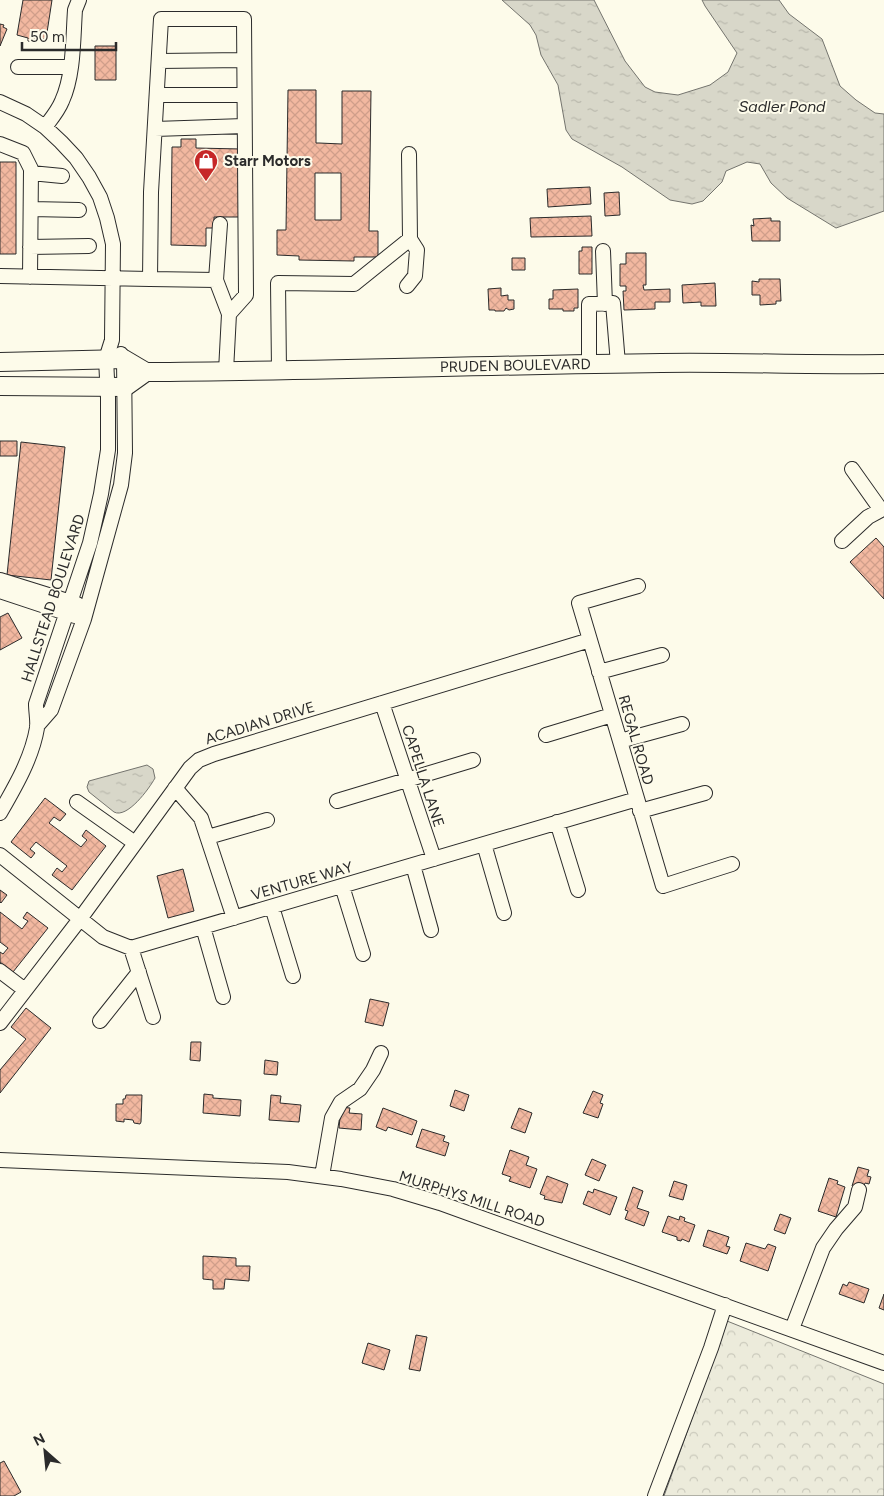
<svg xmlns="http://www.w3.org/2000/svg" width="884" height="1496" viewBox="0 0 884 1496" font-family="Figtree,sans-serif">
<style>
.forest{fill:url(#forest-crowns);stroke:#74746e}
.water{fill:url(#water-ripples);stroke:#74746e}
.building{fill:url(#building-cross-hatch);stroke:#2b2b2b;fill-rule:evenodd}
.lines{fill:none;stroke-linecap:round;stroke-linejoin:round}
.minor-casing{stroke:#2b2b2b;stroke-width:16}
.major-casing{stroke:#2b2b2b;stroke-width:20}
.minor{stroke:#fdfbea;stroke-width:14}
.major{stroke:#fdfbea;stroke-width:18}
.labels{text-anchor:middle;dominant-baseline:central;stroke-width:4;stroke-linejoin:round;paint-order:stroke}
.poi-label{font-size:15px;font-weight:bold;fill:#2b2b2b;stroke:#fdfbea;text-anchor:start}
.street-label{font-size:15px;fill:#2b2b2b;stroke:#fdfbea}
.water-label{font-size:16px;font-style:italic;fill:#2b2b2b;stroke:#fdfbea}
</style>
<defs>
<pattern id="forest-crowns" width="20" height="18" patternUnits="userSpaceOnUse" patternTransform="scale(1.25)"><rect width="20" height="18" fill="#ecebdb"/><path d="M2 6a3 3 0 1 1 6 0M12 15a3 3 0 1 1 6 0" fill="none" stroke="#cbcabc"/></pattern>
<pattern id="water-ripples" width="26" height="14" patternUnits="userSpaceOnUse" patternTransform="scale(1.25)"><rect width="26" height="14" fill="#d8d7c9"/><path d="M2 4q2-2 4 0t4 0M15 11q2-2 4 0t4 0" fill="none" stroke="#bab9ad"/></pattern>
<pattern id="building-cross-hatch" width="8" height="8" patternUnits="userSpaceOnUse" patternTransform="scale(1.25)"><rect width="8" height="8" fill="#f2b8a0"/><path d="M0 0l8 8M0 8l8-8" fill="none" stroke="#d09e8a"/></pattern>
</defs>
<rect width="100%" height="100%" fill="#fdfbea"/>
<path class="forest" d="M727,1321L884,1384V1496H664Z"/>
<path class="water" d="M502,0H594L625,61L645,87L655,92L678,95L710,85L728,72L737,53L705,6L702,0H779L789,14L822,39L840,86L856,100L875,113L884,114V211L836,228L787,198L771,183L760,164L747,162L726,171L722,182L703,201L692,204L670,200L622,167L572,139L566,130L558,85L541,55L536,35L530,25Z
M147,765L153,769L155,778C149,789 127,819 114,812L89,792L87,787L89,781Z"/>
<path class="building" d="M23,0H52L46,39H34V42L28,41V38L17,35Z
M0,24L4,25L3,27L7,29L0,46Z
M95,46H116V80H95Z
M288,90H316V143H319L342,144V91H371L369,231H378V257H354V261L299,260V256L277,255V230H286ZM315,173H341V220H315Z
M181,139H196V148L241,149L240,217H214V228H206V246L171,245L172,147H181Z
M0,162H16V254H0Z
M590,187L591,204L548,207L547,189Z
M619,192L620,215L605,216L604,193Z
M591,216L592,236L531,237L530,218Z
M771,218V221H780V241H752L751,225L754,226L753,219Z
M582,247H592V274H579V251H582Z
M626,253H646V285H643L644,290L670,289V302H655V309L624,310L623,291H626V286H620V264H626Z
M512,258H525V270H512Z
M759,279H780L781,301H776V304L760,305V295H752V281L759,282Z
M715,283L716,306H701V302L683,303L682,285Z
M501,288V296L508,295V300H514V309L509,310L506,308L504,311H495V310H489L488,289Z
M578,289V308H574V311H563V309H549V299H553V290Z
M0,441H17V456H0Z
M21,442L65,447L51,580L7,575Z
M876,538L884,547V599L850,562Z
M8,613L22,638L0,650V617Z
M45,798L66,814L60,821L54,817L49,823L81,847L87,840L82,836L86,830L106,846L72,890L52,875L57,868L62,872L67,866L36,842L30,849L35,853L31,858L11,842Z
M183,869L194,911L168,918L157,876Z
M0,890L7,895L1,903L0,902Z
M0,912L22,929L28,921L23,918L27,912L48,928L13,972L0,962V952L3,954L8,948L0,942Z
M370,999L389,1003L383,1026L365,1022Z
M26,1008L51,1028L0,1093V1070L26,1039L11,1027Z
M191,1042H201L200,1061L190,1060Z
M265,1060L278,1062L277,1075L264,1074Z
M455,1090L469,1095L464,1111L450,1106Z
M593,1091L603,1095L600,1103L603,1104L598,1118L583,1113Z
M204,1094L213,1095V1098L241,1100L240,1116L203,1113Z
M126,1095H142L141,1122L140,1124L134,1123L133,1120L124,1119V1122L116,1121V1104H123V1099H125Z
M271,1095L281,1096L280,1103L301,1105L299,1122L269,1120Z
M341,1107L350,1108L349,1113L362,1114L361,1130L339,1128Z
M383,1108L417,1121L412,1135L388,1127L386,1131L376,1127Z
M519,1108L532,1113L525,1133L511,1128Z
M422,1129L445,1136L443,1141L449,1143L445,1156L416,1147Z
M510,1150L529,1157L526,1165L537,1169L530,1188L509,1181L511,1177L502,1174Z
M592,1159L606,1165L599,1181L585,1175Z
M858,1167L869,1170L867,1176L871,1177L869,1184L865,1183L863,1189L852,1186Z
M547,1176L568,1184L562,1203L544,1199L545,1196L540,1194Z
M829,1178L838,1181L837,1184L845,1187L836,1217L818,1211Z
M674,1181L687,1185L683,1200L669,1196Z
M633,1187L643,1191L637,1208L649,1212L644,1226L625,1219L628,1211L625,1210Z
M594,1189L617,1197L610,1215L583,1204L588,1191L593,1193Z
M780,1214L791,1218L785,1234L774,1230Z
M668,1216L679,1220L680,1216L685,1218L684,1221L695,1225L689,1242L682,1239L681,1241L677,1240V1237L662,1232Z
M708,1230L729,1237L726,1246L730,1247L727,1254L703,1246Z
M746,1243L765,1249L768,1244L776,1247L768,1271L740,1261Z
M203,1256L236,1258V1266H250L249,1281L225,1279L224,1289H213V1280L203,1279Z
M849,1282L869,1289L864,1303L839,1294L843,1284L847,1286Z
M884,1294V1310L879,1308Z
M416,1335L427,1337L420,1371L409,1369Z
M368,1343L390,1350L384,1370L362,1363Z
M4,1461L21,1492L14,1496H0V1463Z"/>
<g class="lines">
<g class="minor-casing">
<path id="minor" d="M159,61L244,60
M18,67H71
M157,95H244
M0,102L26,114L45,127L61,142L76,158L89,177L100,197L107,218L113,244L112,340L106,359L108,398V450L101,494L90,543L36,704C36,712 38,721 37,728C32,758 15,787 0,813
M45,127C51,119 58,111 62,101C74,75 73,38 75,10L79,0
M155,129L244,126
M0,144L23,153L31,169L30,277
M31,173L62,176
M31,209L79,210
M30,247L89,246
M603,251L605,304
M0,276L150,279L151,192L161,19H244L246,295L229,314L226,371
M150,279L216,280L229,314
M216,280L220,224
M407,286L415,276L417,250L410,239
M589,365V304L613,303L618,364
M279,370L278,283L354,284L410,239L409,154
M842,541L868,517L881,510L852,469
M0,580L77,604
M638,586L579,603L663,886L732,864
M0,591L75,616
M599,672L662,655
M382,703L434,859
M37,726L51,710L84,619L121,485L125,453L124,359L121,354
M546,735L612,715
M620,741L682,724
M175,788L201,818L234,918
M337,801L473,760
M77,802L135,843
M640,811L705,793
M557,822L578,890
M208,837L267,820
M484,844L504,913
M0,855L103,937L131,948L637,799
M413,865L431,930
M342,886L363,954
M272,907L293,976
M203,927L223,997
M131,948L153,1017
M0,971L25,990
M100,1021L139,972
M0,1023L80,919L190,768L199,760L214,754L590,640
M0,1160L288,1172L341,1179L393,1189L440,1203L884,1363
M322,1176L332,1118L341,1102L360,1089L373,1070L381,1053
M792,1329L823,1248L836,1229L855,1207L859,1190
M655,1496L711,1348L725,1305"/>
</g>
<g class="major-casing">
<g id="major">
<path id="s1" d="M0,362L124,359L146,372C318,371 489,365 661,363C735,362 810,365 884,364"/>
<path d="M0,386L125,387L146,372"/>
</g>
</g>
<use href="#minor" class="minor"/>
<use href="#major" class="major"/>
</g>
<defs>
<g id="shop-pin" transform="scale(1.25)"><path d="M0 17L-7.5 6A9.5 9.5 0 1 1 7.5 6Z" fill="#c62828" stroke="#fdfbea"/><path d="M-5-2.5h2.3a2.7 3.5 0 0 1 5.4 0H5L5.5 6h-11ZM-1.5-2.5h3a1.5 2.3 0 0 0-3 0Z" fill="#fff"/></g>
</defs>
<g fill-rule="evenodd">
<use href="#shop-pin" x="206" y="161"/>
</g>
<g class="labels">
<g class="poi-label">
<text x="224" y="161">Starr Motors</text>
</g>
<g class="street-label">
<text stroke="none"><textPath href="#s1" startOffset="519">PRUDEN BOULEVARD</textPath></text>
<text transform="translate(53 598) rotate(-72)">HALLSTEAD BOULEVARD</text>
<text transform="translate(260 723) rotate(-17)">ACADIAN DRIVE</text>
<text transform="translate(636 740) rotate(74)">REGAL ROAD</text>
<text transform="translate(423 776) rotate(72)">CAPELLA LANE</text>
<text transform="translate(302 881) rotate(-16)">VENTURE WAY</text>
<text transform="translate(472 1199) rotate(18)">MURPHYS MILL ROAD</text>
</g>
<g class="water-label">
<text x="782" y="106">Sadler Pond</text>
</g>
</g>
<g transform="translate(45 1451) rotate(333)" stroke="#fdfbea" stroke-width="4" paint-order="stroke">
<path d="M0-4L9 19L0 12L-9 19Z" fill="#2b2b2b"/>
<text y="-8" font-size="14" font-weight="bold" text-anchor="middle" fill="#2b2b2b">N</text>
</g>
<path d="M22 42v8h94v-8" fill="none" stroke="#2b2b2b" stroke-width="2.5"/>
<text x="30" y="42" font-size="15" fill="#2b2b2b" stroke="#fdfbea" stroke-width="4" paint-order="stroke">50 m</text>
</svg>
